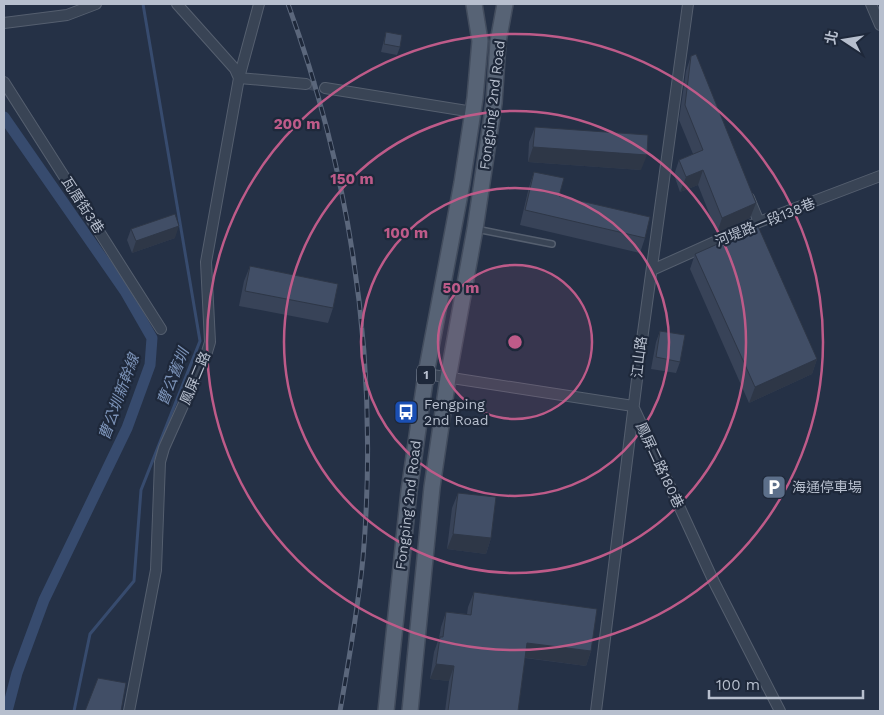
<svg xmlns="http://www.w3.org/2000/svg" width="884" height="715" viewBox="0 0 884 715" font-family="'Work Sans','Noto Sans TC',sans-serif">
<style>
.lines{fill:none;stroke-linecap:round;stroke-linejoin:round}
.stream{stroke:#374b6e;stroke-width:3}
.canal{stroke:#374b6e;stroke-width:11}
.street-tunnel{stroke:#3b465a;stroke-width:10;stroke-dasharray:10 5;stroke-linecap:butt}
.lane-casing{stroke:#555f6f;stroke-width:8}
.street-casing{stroke:#555f6f;stroke-width:12}
.primary-casing{stroke:#434d5e;stroke-width:18}
.lane{stroke:#394455;stroke-width:5}
.street{stroke:#394455;stroke-width:10}
.primary{stroke:#576375;stroke-width:15}
.rail-casing{stroke:#5b677c;stroke-width:5}
.rail{stroke:#1e283a;stroke-width:3;stroke-dasharray:9;stroke-linecap:butt}
.wall{fill:#384358}
.shaded-wall{fill:#2e3747}
.building{fill:#414e66;stroke:#2e3747}
.ring{fill:none;stroke:#be5b89;stroke-width:2.5}
.labels{text-anchor:middle;dominant-baseline:central;stroke-width:4.5;stroke-linejoin:round;paint-order:stroke}
.shield{fill:#1e283a;stroke:#8992a2;stroke-width:1}
.shield-label{font-size:12px;font-weight:bold;fill:#b7bfce}
.street-label{font-size:14px;fill:#b7bfce;stroke:#1e283a}
.poi-label{font-size:14px;fill:#b7bfce;stroke:#1e283a;text-anchor:start}
.water-label{font-size:15px;font-style:italic;fill:#7c93b8;stroke:#1e283a}
.centre{fill:#be5b89;stroke:#1e283a;stroke-width:2.5}
.ring-label{font-size:15px;text-anchor:middle;font-weight:bold;fill:#be5b89;stroke:#1e283a;stroke-width:4.5;stroke-linejoin:round;paint-order:stroke}
</style>
<rect width="100%" height="100%" fill="#253146"/>
<g class="lines">
<path class="stream" d="M74,711L90,634L134,581L141,490L200,341L143,4"/>
<path class="canal" d="M4,117L125,291L152,338L150,365L127,428L44,600L17,673L7,711"/>
<path class="street-tunnel" d="M306,84L325,88"/>
<g class="lane-casing">
<path id="lane" d="M476,229L552,244"/>
</g>
<g class="street-casing">
<path id="street" d="M259,4L239,78L306,84
M871,4L880,25
M4,23L67,15L96,4
M4,82L161,329
M325,88L473,112
M749,198L759,222
M652,270L759,222L880,176
M426,374L633,406L714,582L780,711
M129,711L156,570L160,462L164,448L207,352L210,342L206,262L239,78L235,69L177,4
M596,711L641,347L688,4"/>
</g>
<g class="primary-casing">
<path id="primary" d="M386,711L409,491L426,374L462,183L475,98L480,41L474,4
M410,711L432,487L448,378L475,229L494,103L498,42L505,4"/>
</g>
<use href="#lane" class="lane"/>
<use href="#street" class="street"/>
<use href="#primary" class="primary"/>
<g class="rail-casing">
<path id="rail" d="M288,4C353,182 379,368 363,558C358,609 349,660 340,711"/>
</g>
<use href="#rail" class="rail"/>
</g>
<path class="wall" d="M386,32L400,47L397,55L381,52Z
M691,56L750,218L717,233L698,185L680,192L674,175L679,160L693,154L679,120L686,71Z
M535,127L641,170L528,162L529,142Z
M534,172L559,196L645,238L640,253L520,225L529,187Z
M131,229L175,238L132,253L127,240Z
M695,254L817,359L812,374L749,403L690,269Z
M250,266L333,308L328,323L239,306L244,281Z
M660,331L680,362L676,373L651,369L656,342Z
M458,493L491,538L486,554L447,549L452,508Z
M474,592L591,651L586,666L525,658L518,711H445L449,681L430,679L434,652L439,638L441,627L446,612L467,614L468,607Z"/>
<path class="shaded-wall" d="M533,147L647,155L641,170L528,162Z
M703,170L698,185L680,192L686,177Z
M756,203L750,218L717,233L722,218Z
M179,226L175,238L132,253L136,241Z
M817,359L812,374L749,403L755,387Z
M453,534L491,538L486,554L447,549Z
M527,643L591,651L586,666L521,657Z
M436,664L454,666L449,681L430,679Z"/>
<path class="building" d="M386,32L402,35L400,47L384,44Z
M696,54L756,203L722,218L703,170L686,177L679,160L703,150L685,105L691,56Z
M535,127L648,135L647,155L533,147Z
M534,172L564,178L559,196L650,217L645,238L525,210Z
M175,214L179,226L136,241L131,229Z
M758,226L817,359L755,387L695,254Z
M250,266L338,284L333,308L245,291Z
M660,331L685,335L680,362L656,357Z
M458,493L496,497L491,538L453,534Z
M474,592L597,609L591,651L527,643L518,711H448L454,666L436,664L440,637H443L446,612L471,615Z
M98,678L126,683L121,711H85Z"/>
<circle cx="515" cy="342" r="77" fill="#be5b89" fill-opacity=".12"/>
<g class="ring">
<circle cx="515" cy="342" r="77"/>
<circle cx="515" cy="342" r="154"/>
<circle cx="515" cy="342" r="231"/>
<circle cx="515" cy="342" r="308"/>
</g>
<defs>
<g id="bus-square" transform="scale(1.25)"><rect x="-9" y="-9" width="18" height="18" rx="4" fill="#1a4fb4" stroke="#1e283a"/><path d="M-5-6H5V4H4V6H2V4H-2V6H-4V4H-5ZM-3.5-4V0h7V-4ZM-3.5 1.2v1.5H-2V1.2ZM2 1.2v1.5H3.5V1.2Z" fill="#fff"/></g>
<g id="parking-square" transform="scale(1.25)"><rect x="-9" y="-9" width="18" height="18" rx="4" fill="#5c6f8a" stroke="#1e283a"/><path d="M-3.5-5.5H1a3.5 3.5 0 0 1 0 7H-1V5.5H-3.5ZM-1-3.4V-.6H.8a1.4 1.4 0 0 0 0-2.8Z" fill="#fff"/></g>
</defs>
<g fill-rule="evenodd">
<use href="#bus-square" x="406" y="412"/>
<use href="#parking-square" x="774" y="487"/>
</g>
<g class="labels">
<rect class="shield" x="417" y="365.5" width="18" height="19" rx="4"/>
<g class="shield-label">
<text x="426" y="375">1</text>
</g>
<g class="street-label">
<text transform="translate(492 105) rotate(-83)">Fongping 2nd Road</text>
<text transform="translate(83 205) rotate(57)">瓦厝街3巷</text>
<text transform="translate(765 222) rotate(-22)">河堤路一段138巷</text>
<text transform="translate(639 357) rotate(-83)">江山路</text>
<text transform="translate(195 378) rotate(-67)">鳳屏二路</text>
<text transform="translate(660 465) rotate(65)">鳳屏二路180巷</text>
<text transform="translate(408 505) rotate(-83)">Fongping 2nd Road</text>
</g>
<g class="poi-label">
<text x="424" y="404">Fengping<tspan x="424" dy="16">2nd Road</tspan></text>
<text x="792" y="487">海通停車場</text>
</g>
<g class="water-label">
<text transform="translate(173 377) rotate(-68)">曹公舊圳</text>
<text transform="translate(119 397) rotate(-70)">曹公圳新幹線</text>
</g>
</g>
<circle cx="515" cy="342" r="8" class="centre"/>
<g class="ring-label">
<text x="297" y="129">200 m</text>
<text x="352" y="184">150 m</text>
<text x="406" y="238">100 m</text>
<text x="461" y="293">50 m</text>
</g>
<rect width="884" height="715" fill="none" stroke="#b7bfce" stroke-width="10"/>
<g transform="translate(844 40) rotate(282)" stroke="#1e283a" stroke-width="4" paint-order="stroke">
<path d="M0-4L9 19L0 12L-9 19Z" fill="#b7bfce"/>
<text y="-8" font-size="14" font-weight="bold" text-anchor="middle" fill="#b7bfce">北</text>
</g>
<path d="M709 690v8h154v-8" fill="none" stroke="#b7bfce" stroke-width="2.5"/>
<text x="716" y="690" font-size="15" fill="#b7bfce" stroke="#1e283a" stroke-width="4" paint-order="stroke">100 m</text>
</svg>
